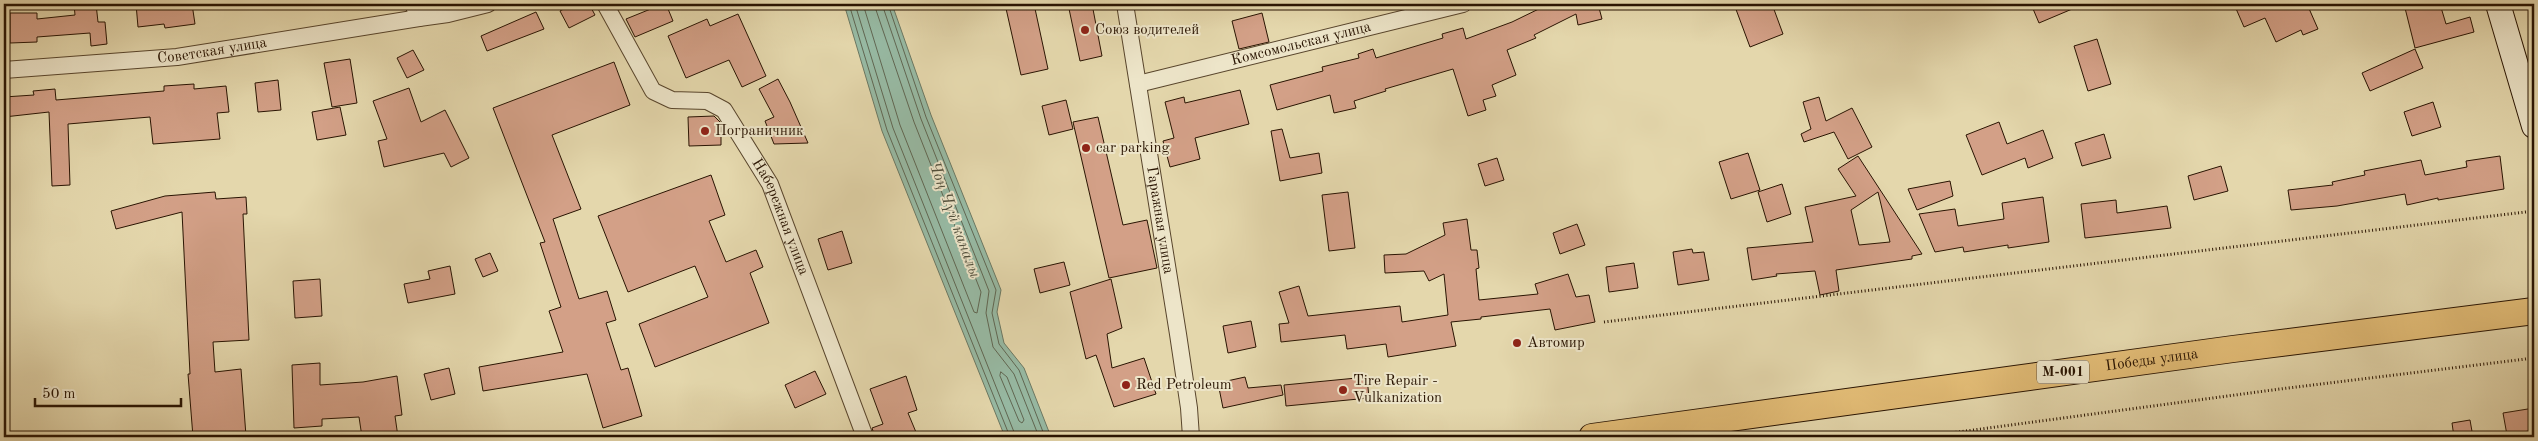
<svg xmlns="http://www.w3.org/2000/svg" width="2538" height="441" viewBox="0 0 2538 441" font-family="'Old Standard TT',serif">
<style>
.water{fill:#97baa4;stroke:#6b7863}
.lines{fill:none;stroke-linecap:round;stroke-linejoin:round}
.shore{stroke:#606753;stroke-width:1}
.building{fill:#d3a087;stroke:#291402;fill-rule:evenodd}
.minor-casing{stroke:#58452c;stroke-width:18}
.secondary-casing{stroke:#291402;stroke-width:26}
.primary-casing{stroke:#291402;stroke-width:28}
.path{stroke:#291402;stroke-width:3;stroke-dasharray:1 2.5;stroke-linecap:butt}
.minor{stroke:#ede5c9;stroke-width:16}
.secondary{stroke:#ede5c9;stroke-width:24}
.primary{stroke:#e2bc76;stroke-width:26}
.poi-dot{fill:#8f2418;stroke:#ede5c9;stroke-width:2}
.labels{text-anchor:middle;dominant-baseline:central;stroke-width:4;stroke-linejoin:round;paint-order:stroke}
.shield{fill:#ede5c9;stroke:#64533e;stroke-width:1}
.shield-label{font-size:14px;font-weight:bold;fill:#291402}
.poi-label{font-size:15px;fill:#291402;stroke:#ede5c9;text-anchor:start}
.street-label{font-size:15px;fill:#291402;stroke:#ede5c9}
.water-label{font-size:16px;font-style:italic;fill:#504e3b;stroke:#ede5c9}
</style>
<rect width="100%" height="100%" fill="#e4d7ac"/>
<filter id="stains"><feTurbulence type="fractalNoise" baseFrequency=".004" numOctaves="4"/><feColorMatrix values="0 0 0 0 .2 0 0 0 0 .09 0 0 0 0 .02 0 0 0 .5 -.17"/></filter>
<radialGradient id="worn" r=".72"><stop offset=".6" stop-color="#630" stop-opacity="0"/><stop offset="1" stop-color="#630" stop-opacity=".3"/></radialGradient>
<path class="water" d="M844,4H892L931,115L1001,290L997,312L1004,343L1024,368L1051,437H1005L882,131Z"/>
<g class="lines">
<path class="shore" d="M849,4L887,130L1010,437
M855,4L893,128L1016,437
M863,4L900,125L974,312L977,313L981,292L914,122L874,4
M882,4L921,119L989,291L986,313L993,347L1014,374L1039,437
M888,4L926,117L996,290L992,313L999,344L1019,370L1045,437
M1001,372L1007,377L1024,420L1022,423L1019,421L1000,376Z"/>
</g>
<path class="building" d="M74,4H96L98,22H105L107,44L91,46L90,33L37,37V42L10,43V13H37V19L75,15Z
M136,4H192L195,24L165,28L164,24L138,27Z
M573,4H589L595,15L569,28L560,11Z
M663,4H666L673,21L635,37L626,19Z
M1005,4H1034L1048,69L1021,75Z
M1068,4H1092L1102,56L1080,61Z
M1549,4H1598L1602,19L1578,25L1576,14L1534,35L1536,38L1507,50L1516,75L1492,85L1496,96L1483,100L1486,110L1468,116L1453,69L1385,89L1386,91L1354,101L1356,108L1334,113L1330,95L1277,110L1270,85L1323,71L1322,67L1359,58L1358,54L1373,49L1376,58L1443,38L1442,34L1463,28L1466,39L1512,22Z
M1734,4H1772L1783,34L1750,47Z
M2031,4H2084L2039,23Z
M2234,4H2307L2318,29L2303,35L2301,30L2276,42L2265,18L2244,27Z
M2404,4H2440L2446,24L2470,17L2474,32L2415,48Z
M536,12L544,29L487,51L481,36Z
M1262,13L1269,42L1239,49L1232,21Z
M738,14L766,76L742,87L729,60L686,78L668,36L707,19L710,26Z
M2097,39L2111,84L2088,91L2074,46Z
M2415,49L2423,68L2370,91L2362,73Z
M413,50L424,70L407,78L397,58Z
M350,59L357,103L332,107L324,63Z
M614,62L630,105L552,135L581,209L553,219L579,299L607,291L616,320L606,323L621,370L628,368L642,416L603,428L587,374L483,391L479,367L563,352L549,311L561,307L540,243L545,242L493,108Z
M778,79L790,102L808,143L774,144L765,121L774,117L759,89Z
M278,80L281,110L258,112L255,83Z
M194,84V89L226,86L229,112L217,113L220,139L153,144L150,117L68,124L70,185L52,186L49,112L4,117V97L34,95L33,91L55,89L56,100L164,91V86Z
M409,88L421,122L445,110L469,158L451,167L444,153L384,167L378,141L387,139L373,101Z
M1240,90L1249,124L1195,138L1200,159L1170,167L1163,141L1174,138L1165,102L1184,97L1185,103Z
M1819,97L1826,121L1852,108L1872,147L1848,159L1834,132L1804,142L1801,134L1811,129L1803,102Z
M1066,100L1073,129L1049,135L1042,106Z
M2433,102L2441,127L2412,136L2404,112Z
M340,107L346,135L317,140L312,112Z
M714,116L721,123V145L689,146L688,117Z
M1098,117L1123,225L1147,220L1157,268L1109,278L1073,122Z
M1999,122L2007,144L2043,130L2053,158L2028,168L2025,158L1982,175L1966,135Z
M1282,129L1290,158L1319,153L1322,173L1280,181L1271,131Z
M2104,134L2111,158L2082,166L2075,143Z
M1748,153L1760,190L1731,199L1719,162Z
M1858,156L1922,254L1912,256V259L1836,270L1839,291L1820,295L1815,271L1776,274L1777,276L1752,280L1747,248L1813,242L1805,207L1856,196L1838,169ZM1878,192L1890,242L1859,245L1851,210Z
M2500,156L2504,189L2438,200V198L2407,205L2405,194L2337,206L2291,210L2288,190L2333,185L2332,182L2365,175L2364,171L2421,160L2425,175L2467,167L2466,161Z
M1497,158L1504,180L1485,186L1478,164Z
M2221,166L2228,191L2194,200L2188,176Z
M711,175L725,215L709,221L726,262L756,250L763,267L750,273L769,323L655,367L639,324L708,297L695,266L628,292L598,216Z
M1950,181L1953,196L1917,210L1908,189Z
M1782,184L1791,214L1767,222L1758,192Z
M215,192L216,199L246,197L247,214H243L249,340L213,342L215,372L241,369L246,436L193,437L188,374H190L182,212L116,229L111,211L165,196Z
M1348,192L1355,248L1329,251L1322,195Z
M2043,197L2049,242L2008,248V245L1964,252L1963,247L1935,252L1919,214L1955,209L1958,226L2004,219L2002,203Z
M2116,200L2117,213L2167,206L2171,228L2085,238L2081,204Z
M1467,219L1471,250H1477L1479,268L1476,269L1479,300L1538,294L1535,284L1568,274L1576,297L1589,295L1595,322L1555,330L1550,309L1481,317V319L1451,322L1456,346L1388,357L1386,344L1347,349L1345,335L1281,342L1279,324L1289,323L1279,292L1299,286L1308,316L1400,306L1402,322L1448,315L1444,274L1429,281L1424,271L1385,273L1384,255L1406,254L1445,235L1443,223Z
M1577,224L1585,245L1560,254L1553,233Z
M842,231L852,263L828,270L818,239Z
M1692,249L1693,253L1704,252L1709,280L1678,285L1673,252Z
M490,253L498,271L483,277L475,259Z
M1064,262L1070,285L1040,293L1034,269Z
M1634,263L1638,288L1609,292L1606,267Z
M450,266L455,294L408,303L404,284L430,279L428,271Z
M320,279L322,316L295,318L293,281Z
M1111,279L1122,328L1107,334L1112,368L1144,358L1156,394L1114,407L1096,355L1086,359L1070,292Z
M1251,321L1256,347L1228,353L1223,326Z
M320,363V385L363,382L397,376L402,415L395,416L398,437H362L359,417L322,419V426L294,428L292,365Z
M449,368L455,394L431,400L424,374Z
M815,371L826,394L795,408L785,385Z
M906,376L917,410L908,413L918,437H875L872,428L883,424L870,389Z
M1245,377L1248,388L1281,385L1283,395L1223,408L1218,383Z
M1367,377L1369,398L1286,406L1284,385Z
M2534,408V430L2507,435L2503,413Z
M2470,420L2473,437H2454L2452,423Z"/>
<g class="lines">
<g class="minor-casing">
<g id="minor">
<path d="M413,4L419,18L448,14L488,4"/>
<path id="s1" d="M605,4L653,91L672,100L707,101L724,110L770,184L865,437"/>
<path id="s2" d="M1125,4L1178,334L1189,408L1191,437"/>
<path id="s3" d="M4,70L177,57L419,18"/>
<path id="s4" d="M1138,84L1463,4"/>
</g>
</g>
<g class="secondary-casing">
<path id="secondary" d="M2498,4L2534,126"/>
</g>
<g class="primary-casing">
<g id="primary">
<path id="s5" d="M1592,437L2233,349L2534,311"/>
</g>
</g>
<path class="path" d="M1604,322L2534,211
M1921,437L2280,389L2534,358"/>
<use href="#minor" class="minor"/>
<use href="#secondary" class="secondary"/>
<use href="#primary" class="primary"/>
</g>
<g class="poi-dot">
<circle cx="1085" cy="30" r="5"/>
<circle cx="705" cy="131" r="5"/>
<circle cx="1086" cy="148" r="5"/>
<circle cx="1517" cy="343" r="5"/>
<circle cx="1126" cy="385" r="5"/>
<circle cx="1343" cy="390" r="5"/>
</g>
<g class="labels">
<rect class="shield" x="2037" y="360.5" width="52" height="23" rx="4"/>
<g class="shield-label">
<text x="2063" y="372">М-001</text>
</g>
<g class="poi-label">
<text x="1095" y="30">Союз водителей</text>
<text x="715" y="131">Пограничник</text>
<text x="1096" y="148">car parking</text>
<text x="1527" y="343">Автомир</text>
<text x="1353" y="381">Tire Repair -<tspan x="1353" dy="17">Vulkanization</tspan></text>
<text x="1136" y="385">Red Petroleum</text>
</g>
<g class="street-label">
<text stroke="none"><textPath href="#s4" startOffset="168">Комсомольская улица</textPath></text>
<text stroke="none"><textPath href="#s3" startOffset="209">Советская улица</textPath></text>
<text stroke="none"><textPath href="#s1" startOffset="296">Набережная улица</textPath></text>
<text stroke="none"><textPath href="#s2" startOffset="219">Гаражная улица</textPath></text>
<text stroke="none"><textPath href="#s5" startOffset="565">Победы улица</textPath></text>
</g>
<g class="water-label">
<text transform="translate(954 220) rotate(70)">Чоң Чүй каналы</text>
</g>
</g>
<rect width="2538" height="441" fill="none" stroke="#e4d7ac" stroke-width="20"/>
<rect x="5" y="5" width="2528" height="431" fill="none" stroke="#291402" stroke-width="2.5"/>
<rect x="10" y="10" width="2518" height="421" fill="none" stroke="#291402"/>
<path d="M35 398v8h146v-8" fill="none" stroke="#291402" stroke-width="2.5"/>
<text x="42" y="398" font-size="15" fill="#291402" stroke="#ede5c9" stroke-width="4" paint-order="stroke">50 m</text>
<rect width="100%" height="100%" filter="url(#stains)"/>
<rect width="100%" height="100%" fill="url(#worn)"/>
</svg>
